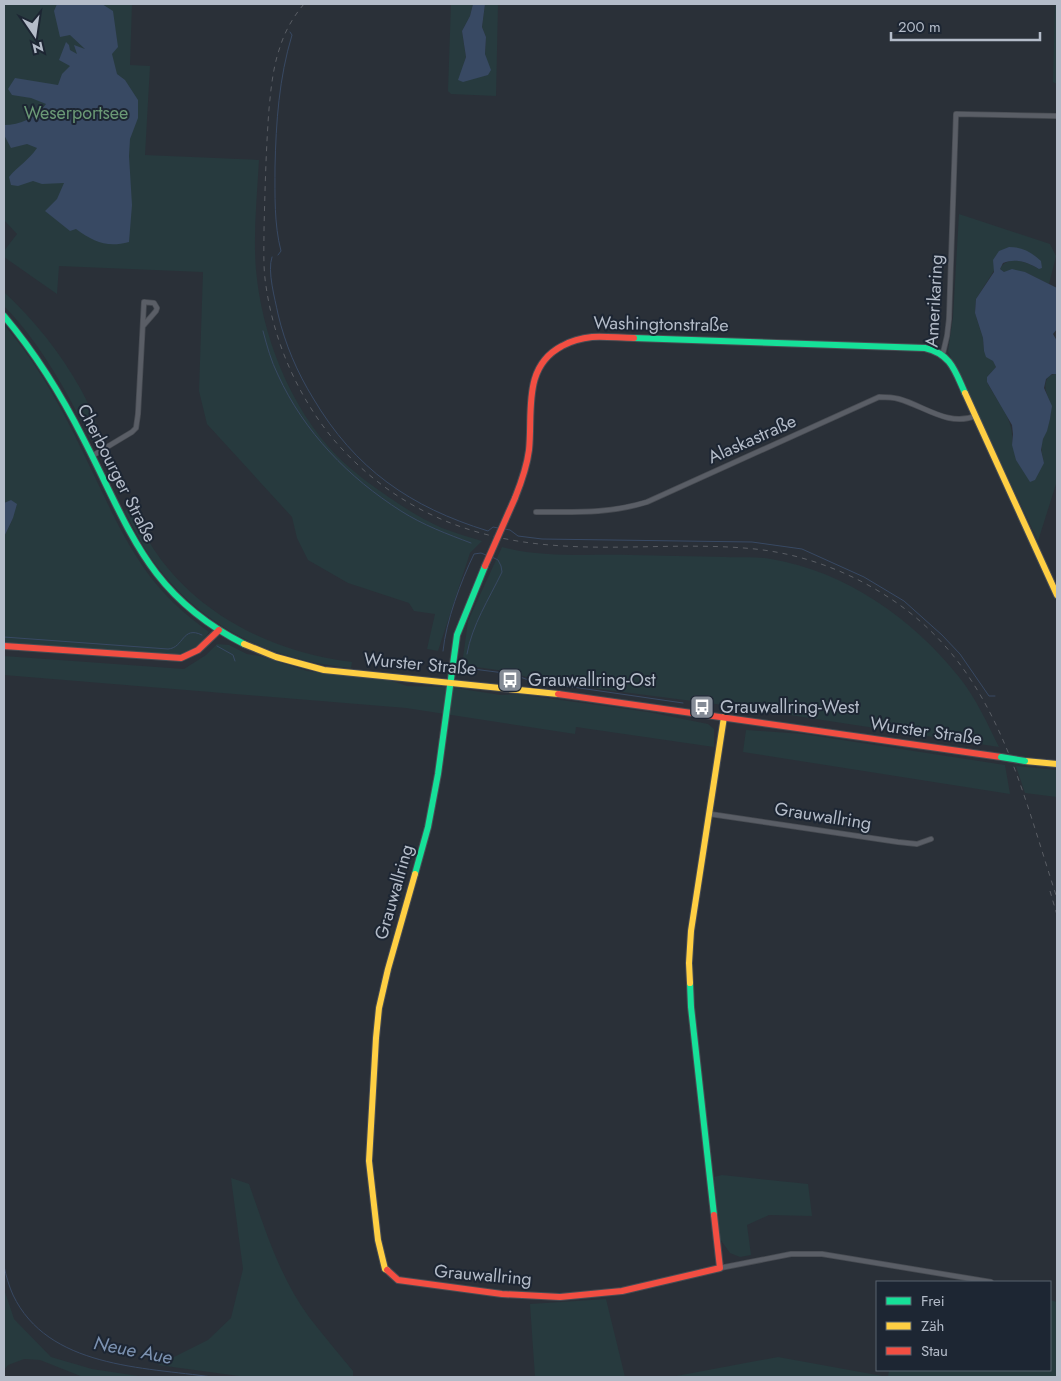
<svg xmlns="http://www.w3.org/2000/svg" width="1061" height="1381" viewBox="0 0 1061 1381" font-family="Jost,sans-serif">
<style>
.green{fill:#273a3e}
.water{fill:#384963}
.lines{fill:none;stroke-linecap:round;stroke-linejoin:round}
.stream{stroke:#384963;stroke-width:1}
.street-casing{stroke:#484c53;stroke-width:6}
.fast-casing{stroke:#484c53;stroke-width:8}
.slow-casing{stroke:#484c53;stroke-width:8}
.jam-casing{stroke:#484c53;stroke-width:8}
.street{stroke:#5a5e66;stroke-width:4.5}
.fast{stroke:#16e098;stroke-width:6}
.slow{stroke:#ffcf43;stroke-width:6}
.jam{stroke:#f24e42;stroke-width:6}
.rail{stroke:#595d64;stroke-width:1;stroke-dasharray:5 5;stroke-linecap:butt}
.fast-bridge-casing{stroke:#484c53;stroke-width:8;stroke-linecap:butt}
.jam-bridge-casing{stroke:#484c53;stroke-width:8;stroke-linecap:butt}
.fast-bridge{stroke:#16e098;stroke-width:6}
.jam-bridge{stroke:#f24e42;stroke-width:6}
.labels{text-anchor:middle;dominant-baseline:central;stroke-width:4;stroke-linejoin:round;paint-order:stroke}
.park-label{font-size:18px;fill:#6b9a76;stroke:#1d2633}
.street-label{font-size:18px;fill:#b4bcc9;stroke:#1d2633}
.poi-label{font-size:18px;fill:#b4bcc9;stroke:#1d2633;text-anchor:start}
.water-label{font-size:19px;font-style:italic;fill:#7c92b1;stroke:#1d2633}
</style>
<rect width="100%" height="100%" fill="#2a3038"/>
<path class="green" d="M4,4H132L130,65L150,66L145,155L259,160C257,197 253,234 256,270C262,336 290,407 336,455C352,471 371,485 390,498C406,509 424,520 442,528C455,533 469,537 482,541L470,553L438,651L427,649L435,614L414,611L409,603L348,583L308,560L297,538L292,517L207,424L199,391L203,272L59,266L57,294L4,257V251L17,234L4,220Z
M451,4H473L470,16L462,31L466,57L463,67L488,66L485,54L486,37L482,27L485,4H498L496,96L451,94L448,91Z
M1055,4H1057V84L1053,82Z
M959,214L1050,244L1056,256L1049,284L1025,272H1004L1000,269C1008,254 1027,262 1039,269L1009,247L976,299L975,313L983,338L984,351L993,361L996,367L987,377V382C998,404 1015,419 1012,445L1044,463C1042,455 1040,447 1043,439C1046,429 1051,420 1051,409C1051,399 1043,392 1046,382C1047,376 1052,374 1057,374V481L1038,541L948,351L953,317Z
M4,292C34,320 60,352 80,388C90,405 96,425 104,444L91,440C67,392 42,345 4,306Z
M4,325C41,367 68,420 92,471C108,504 123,538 144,568C161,593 184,614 209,632C199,646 194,650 177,655L4,644V537L13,518L11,500L4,503Z
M131,508C139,523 147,540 157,554C202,618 277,653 352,662L351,668C271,660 202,628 153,561C142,546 134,528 124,511Z
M502,547C543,558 588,554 630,555C662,556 693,556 725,557C740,558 756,556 771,559C845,571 913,619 959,677C976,698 987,723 999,747L731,706L607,690L533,679L511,672L462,665L468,621Z
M217,644L229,645L247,654L260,656L307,671L383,678L407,686L448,687L501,695L517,694L648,712L708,724L714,729V747L576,727L575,734L406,708L4,675V656L184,669L206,655Z
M746,730L803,734L1005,765L1010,794L743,752Z
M1016,766L1057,770V797L1025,793Z
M722,1175L808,1184L812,1216L769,1215L747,1225L751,1255L740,1257L730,1253L720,1239L714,1177Z
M231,1178L249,1184C265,1229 280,1278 309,1317C323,1335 338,1353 353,1371V1377H246L158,1365L208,1340L231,1318L243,1269Z
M4,1289L14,1319L51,1357L92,1369L145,1377H83L40,1360L24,1359L8,1365L4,1370Z
M606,1299L625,1377H535L530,1304Z
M1050,1300L1057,1302V1377H671L778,1357L888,1377L889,1370H1050Z"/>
<path class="water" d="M57,4H102L113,11L118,47L112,54L117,74L125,80L138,100V118L130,139L129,156L132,205L129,242C107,248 94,242 76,229L70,231L45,211L57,199L64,183L42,184L33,181L18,186L11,185L9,177C18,166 29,160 37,148L27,144L11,148L4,135V125C20,125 36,118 46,104L31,98L12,95L8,89L15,78L58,85L62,74L70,66L59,60L66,42L69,45L70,50L77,54L74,45L85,49L70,35L60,37L54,11Z
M473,4H485L482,27L486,37L485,54L491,70L488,75L463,82L458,80L466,57L462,31L470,16Z
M1009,247C1023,247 1031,252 1041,261L1042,268L1039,269C1027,262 1016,258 1003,263L1000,269L1004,272L1012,269L1025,272L1057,288V329L1053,334L1057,341V374H1052L1046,379L1044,388L1052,406L1050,419L1047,431L1043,439L1041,450L1044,463L1035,480L1030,482L1016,460L1012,445L1013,434L1012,425L987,382V377L996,367L993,361L986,357L984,351L983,338L975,313L976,299L994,272L993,260L999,251Z
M11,500L17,504L13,518L4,537V503Z"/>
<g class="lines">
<path class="stream" d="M278,255L281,251C274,224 275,195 275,167C276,122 279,78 292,35L290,32
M272,257C267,271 275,299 278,314C285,344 297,372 313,398C355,469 410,507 488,531L493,527L498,528
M263,331C267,346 271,361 278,375C304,432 349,478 401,511C423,525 447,534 471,543
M505,529L510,530L518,536L542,539L752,542L802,549L864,577L904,601L942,635L960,654L989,696H995
M4,637L168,649C184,648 182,625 202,635
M217,646L233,655L235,661
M443,651C446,621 461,581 474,554L481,553L486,555
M467,654C472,625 489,599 502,572L501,566L498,560L492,557
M465,668L512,674L531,681L683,703
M4,1266C6,1276 9,1286 13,1295C48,1368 143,1367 212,1377"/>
<g class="street-casing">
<path id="street" d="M943,353L947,336L949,319L956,114L1057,116
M92,456L132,432L136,428L138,414L144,302L154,303L157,308L156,311L143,326
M536,512C575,512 608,514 647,502L879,397C886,397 892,397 899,399C924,406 949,427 975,416
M710,814L898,842L917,844L931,839
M720,1268L791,1254H822L991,1282"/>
</g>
<g class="fast-casing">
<path id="fast" d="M4,316C36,354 62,396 84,440C130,529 147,595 244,644
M634,338L925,348C951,354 955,371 965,393
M415,874L428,827L438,774L457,635L485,566
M690,983L691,1007L714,1215"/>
</g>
<g class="slow-casing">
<path id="slow" d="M965,393L1057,595
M244,644L276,657L324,670L558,694
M1025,761L1057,764
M690,983L689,963L691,931L724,717
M387,1270L385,1269L378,1240L369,1161L376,1038L379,1008L388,969L415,874"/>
</g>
<g class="jam-casing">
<path id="jam" d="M515,498C521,483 527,466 529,450C533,412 522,367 562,346C571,341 582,338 592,337C605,336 620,338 634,338
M4,646L181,658L198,650L219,630
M558,694L1001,757
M387,1270L398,1280L502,1294L560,1297L622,1291L720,1268L714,1215"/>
</g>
<use href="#street" class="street"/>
<use href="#fast" class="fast"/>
<use href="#slow" class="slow"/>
<use href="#jam" class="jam"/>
<path class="rail" d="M304,4C293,17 285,31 280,47C273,67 271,88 269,109C266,149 265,189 264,230C264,248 263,268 266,286C274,342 298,397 334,440C391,506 464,538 550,545C618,551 687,542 755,549C802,554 848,571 888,597C996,667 1019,783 1057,898
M1050,891L1057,915"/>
<g class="fast-bridge-casing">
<path id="fast-bridge" d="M1001,757L1025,761"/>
</g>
<g class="jam-bridge-casing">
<path id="jam-bridge" d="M485,566L515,498"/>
</g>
<use href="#fast-bridge" class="fast-bridge"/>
<use href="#jam-bridge" class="jam-bridge"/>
</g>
<defs>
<g id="bus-square" transform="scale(1.25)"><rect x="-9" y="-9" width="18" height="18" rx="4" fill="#848b96" stroke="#1d2633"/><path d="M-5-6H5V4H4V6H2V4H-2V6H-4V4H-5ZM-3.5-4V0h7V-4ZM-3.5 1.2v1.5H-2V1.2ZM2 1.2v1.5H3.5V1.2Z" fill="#fff"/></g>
</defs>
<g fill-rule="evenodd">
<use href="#bus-square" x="510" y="680"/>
<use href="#bus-square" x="702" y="707"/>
</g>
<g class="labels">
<g class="park-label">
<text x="76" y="113">Weserportsee</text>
</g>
<g class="street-label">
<text transform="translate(934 301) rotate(-87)">Amerikaring</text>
<text transform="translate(661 324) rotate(1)">Washingtonstraße</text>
<text transform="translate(752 439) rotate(-24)">Alaskastraße</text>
<text transform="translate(117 473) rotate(63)">Cherbourger Straße</text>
<text transform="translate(420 664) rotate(5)">Wurster Straße</text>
<text transform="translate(926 731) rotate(8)">Wurster Straße</text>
<text transform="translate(823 816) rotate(9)">Grauwallring</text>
<text transform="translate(394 892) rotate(-74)">Grauwallring</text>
<text transform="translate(483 1275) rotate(5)">Grauwallring</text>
</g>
<g class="poi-label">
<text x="528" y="680">Grauwallring-Ost</text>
<text x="720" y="707">Grauwallring-West</text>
</g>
<g class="water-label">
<text transform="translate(133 1350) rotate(11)">Neue Aue</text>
</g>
</g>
<rect width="1061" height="1381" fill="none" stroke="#b4bcc9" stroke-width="10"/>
<rect x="876" y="1281" width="175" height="90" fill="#1d2633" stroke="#59626f"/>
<rect x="886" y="1297" width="25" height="8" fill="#16e098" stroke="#59626f"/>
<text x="921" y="1306" font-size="15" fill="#b4bcc9">Frei</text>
<rect x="886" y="1322" width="25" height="8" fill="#ffcf43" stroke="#59626f"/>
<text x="921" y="1331" font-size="15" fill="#b4bcc9">Zäh</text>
<rect x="886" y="1347" width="25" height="8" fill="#f24e42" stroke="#59626f"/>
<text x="921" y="1356" font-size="15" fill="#b4bcc9">Stau</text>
<g transform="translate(35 35) rotate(167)" stroke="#1d2633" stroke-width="4" paint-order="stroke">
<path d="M0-4L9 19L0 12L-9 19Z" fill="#b4bcc9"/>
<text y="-8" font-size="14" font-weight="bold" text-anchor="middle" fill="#b4bcc9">N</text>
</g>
<path d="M891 32v8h149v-8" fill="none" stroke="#b4bcc9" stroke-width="2.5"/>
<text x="898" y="32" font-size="15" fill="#b4bcc9" stroke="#1d2633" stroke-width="4" paint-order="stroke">200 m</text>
</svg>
